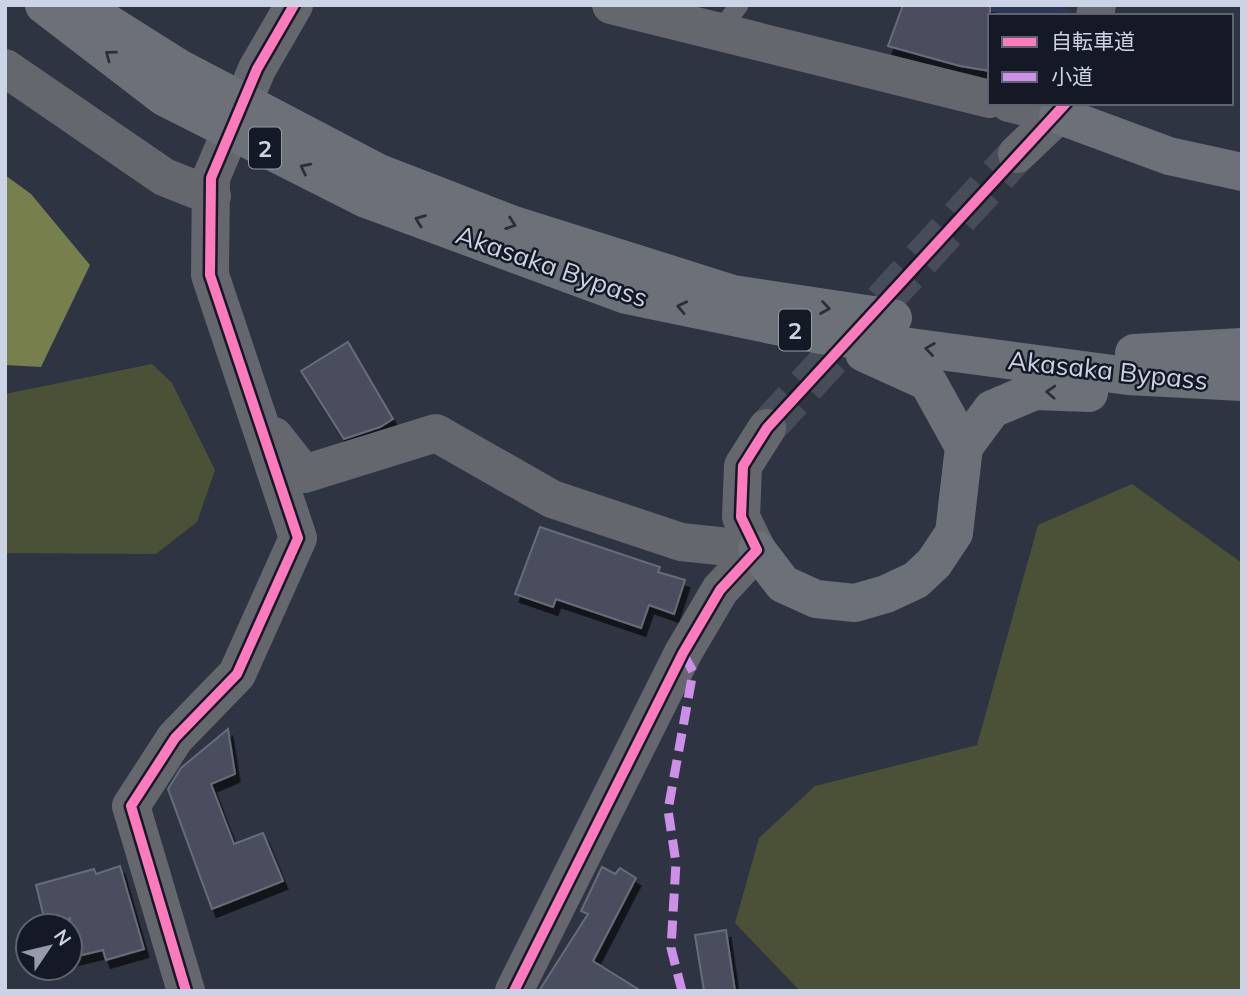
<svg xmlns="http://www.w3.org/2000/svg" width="1247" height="996" viewBox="0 0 1247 996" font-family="Mulish,'Noto Sans JP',sans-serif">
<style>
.built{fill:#2c3856}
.green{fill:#4b5136}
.water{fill:#777f4d}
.building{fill:#484e5d;stroke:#676c78;stroke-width:2;filter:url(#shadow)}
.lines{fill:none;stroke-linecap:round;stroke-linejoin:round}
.tertiary-tunnel{stroke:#464c5a;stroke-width:38;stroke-dasharray:38 19;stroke-linecap:butt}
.service{stroke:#64676d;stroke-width:19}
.minor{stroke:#64676d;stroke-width:38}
.tertiary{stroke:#64676d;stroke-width:38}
.trunk{stroke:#6c7078;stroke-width:38}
.quiet{stroke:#ce8fe9;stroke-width:9;stroke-dasharray:18 9;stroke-linecap:butt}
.cycleway-casing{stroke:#141925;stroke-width:15}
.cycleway{stroke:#fd7abc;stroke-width:10}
.oneway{stroke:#2a2f3a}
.labels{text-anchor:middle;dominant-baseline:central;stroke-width:5;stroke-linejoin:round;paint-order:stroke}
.shield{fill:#141925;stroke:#949bab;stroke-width:2}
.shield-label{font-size:24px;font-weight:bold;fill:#cbd3e4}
.street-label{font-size:26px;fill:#cbd3e4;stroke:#141925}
</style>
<defs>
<filter id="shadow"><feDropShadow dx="4.5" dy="8" stdDeviation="0" flood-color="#0009"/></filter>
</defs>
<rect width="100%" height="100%" fill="#2e3442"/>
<path class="built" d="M924,5H1058L1071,12V16H990V73L912,58Z"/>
<path class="green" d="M152,364L172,383L215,470L197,522L156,554L5,553V394Z
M1132,484L1242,563V991H800L735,923L759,838L815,786L977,745L1038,525Z"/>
<path class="water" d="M5,175L31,194L90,265L41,367L5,365Z"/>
<path class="building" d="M903,5H990V71L960,66L888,46Z
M348,342L393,419L380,427L344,439L301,371Z
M540,527L660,567L658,572L685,580L674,614L649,605L641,628L556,599L553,607L515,594Z
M228,729L235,774L211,784L234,844L263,833L283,881L212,909L168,789L181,768Z
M120,866L144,949L106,960L103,950L70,958V918L57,926H46L36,885L94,869L96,874Z
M602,867L615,874L620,868L636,878L593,961L641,991H539L588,914L581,911Z
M726,930L735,991H704L695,935Z"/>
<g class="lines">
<path class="tertiary-tunnel" d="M767,428L1017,154"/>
<path class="service" d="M719,32L739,5"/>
<path class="minor" d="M611,5L990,99
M1095,16L1097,5
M5,68L164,177L212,196
M1009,103L1058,115L1066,103
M274,436L304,474L436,433L552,499L681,542L757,550
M186,991L131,806L175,738L237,674L298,538L210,275L211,178L257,69L294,5
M514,991L683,653L720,590L757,550"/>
<path class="tertiary" d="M1017,154L1058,115
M757,550L741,517L743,466L767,428"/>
<path class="trunk" d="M44,5L164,97L366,199L626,295L820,335L1128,376L1242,382
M87,10L179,68L379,173L511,224L733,294L893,318
M1058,115L1169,156L1242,172
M864,353L928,382L964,447
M1134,353L1242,347
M757,550L783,584L816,599L855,603L886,594L916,580L934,563L954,533L964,447L992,409L1035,391L1089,393"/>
<path class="quiet" d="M682,991L671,948L676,863L668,810L693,672L683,653"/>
<g class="cycleway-casing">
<path id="cycleway" d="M186,991L131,806L175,738L237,674L298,538L210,275L211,178L257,69L294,5
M514,991L683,653L720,590L757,550L741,517L743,466L767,428L1066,103"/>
</g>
<use href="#cycleway" class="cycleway"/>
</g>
<defs><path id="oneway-chevron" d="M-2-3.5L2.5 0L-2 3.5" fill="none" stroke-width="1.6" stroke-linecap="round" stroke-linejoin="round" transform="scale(1.75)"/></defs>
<g class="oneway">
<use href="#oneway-chevron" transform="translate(110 55) rotate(-143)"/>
<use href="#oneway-chevron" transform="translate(305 168) rotate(-153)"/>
<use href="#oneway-chevron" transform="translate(420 220) rotate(-159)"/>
<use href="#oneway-chevron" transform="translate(511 224) rotate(19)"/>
<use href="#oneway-chevron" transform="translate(682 307) rotate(-168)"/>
<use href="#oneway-chevron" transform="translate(825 308) rotate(9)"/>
<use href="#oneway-chevron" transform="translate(930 349) rotate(-172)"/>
<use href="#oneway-chevron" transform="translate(1051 392) rotate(-177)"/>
</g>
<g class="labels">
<g class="shield">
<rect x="249" y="127.5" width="32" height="41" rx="5"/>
<rect x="779" y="309.5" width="32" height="41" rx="5"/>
</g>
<g class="shield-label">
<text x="265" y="148">2</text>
<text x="795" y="330">2</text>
</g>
<g class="street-label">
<text transform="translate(552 266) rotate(19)">Akasaka Bypass</text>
<text transform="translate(1108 370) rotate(6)">Akasaka Bypass</text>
</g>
</g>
<rect width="1247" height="996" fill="none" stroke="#cbd3e4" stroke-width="14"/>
<rect x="988" y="14" width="245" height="91" fill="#141925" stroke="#5d6371" stroke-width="2"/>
<rect x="1002" y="37" width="35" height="10" fill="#fd7abc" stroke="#5d6371" stroke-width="2"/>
<text x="1051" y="49" font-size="21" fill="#cbd3e4">自転車道</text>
<rect x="1002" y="72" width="35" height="10" fill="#ce8fe9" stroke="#5d6371" stroke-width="2"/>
<text x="1051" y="84" font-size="21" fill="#cbd3e4">小道</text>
<g transform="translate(49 947) rotate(55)"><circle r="33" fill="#141925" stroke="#5d6371" stroke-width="2"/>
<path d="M0-5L12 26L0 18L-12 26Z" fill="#949bab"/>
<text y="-10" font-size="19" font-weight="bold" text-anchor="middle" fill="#cbd3e4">N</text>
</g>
</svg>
